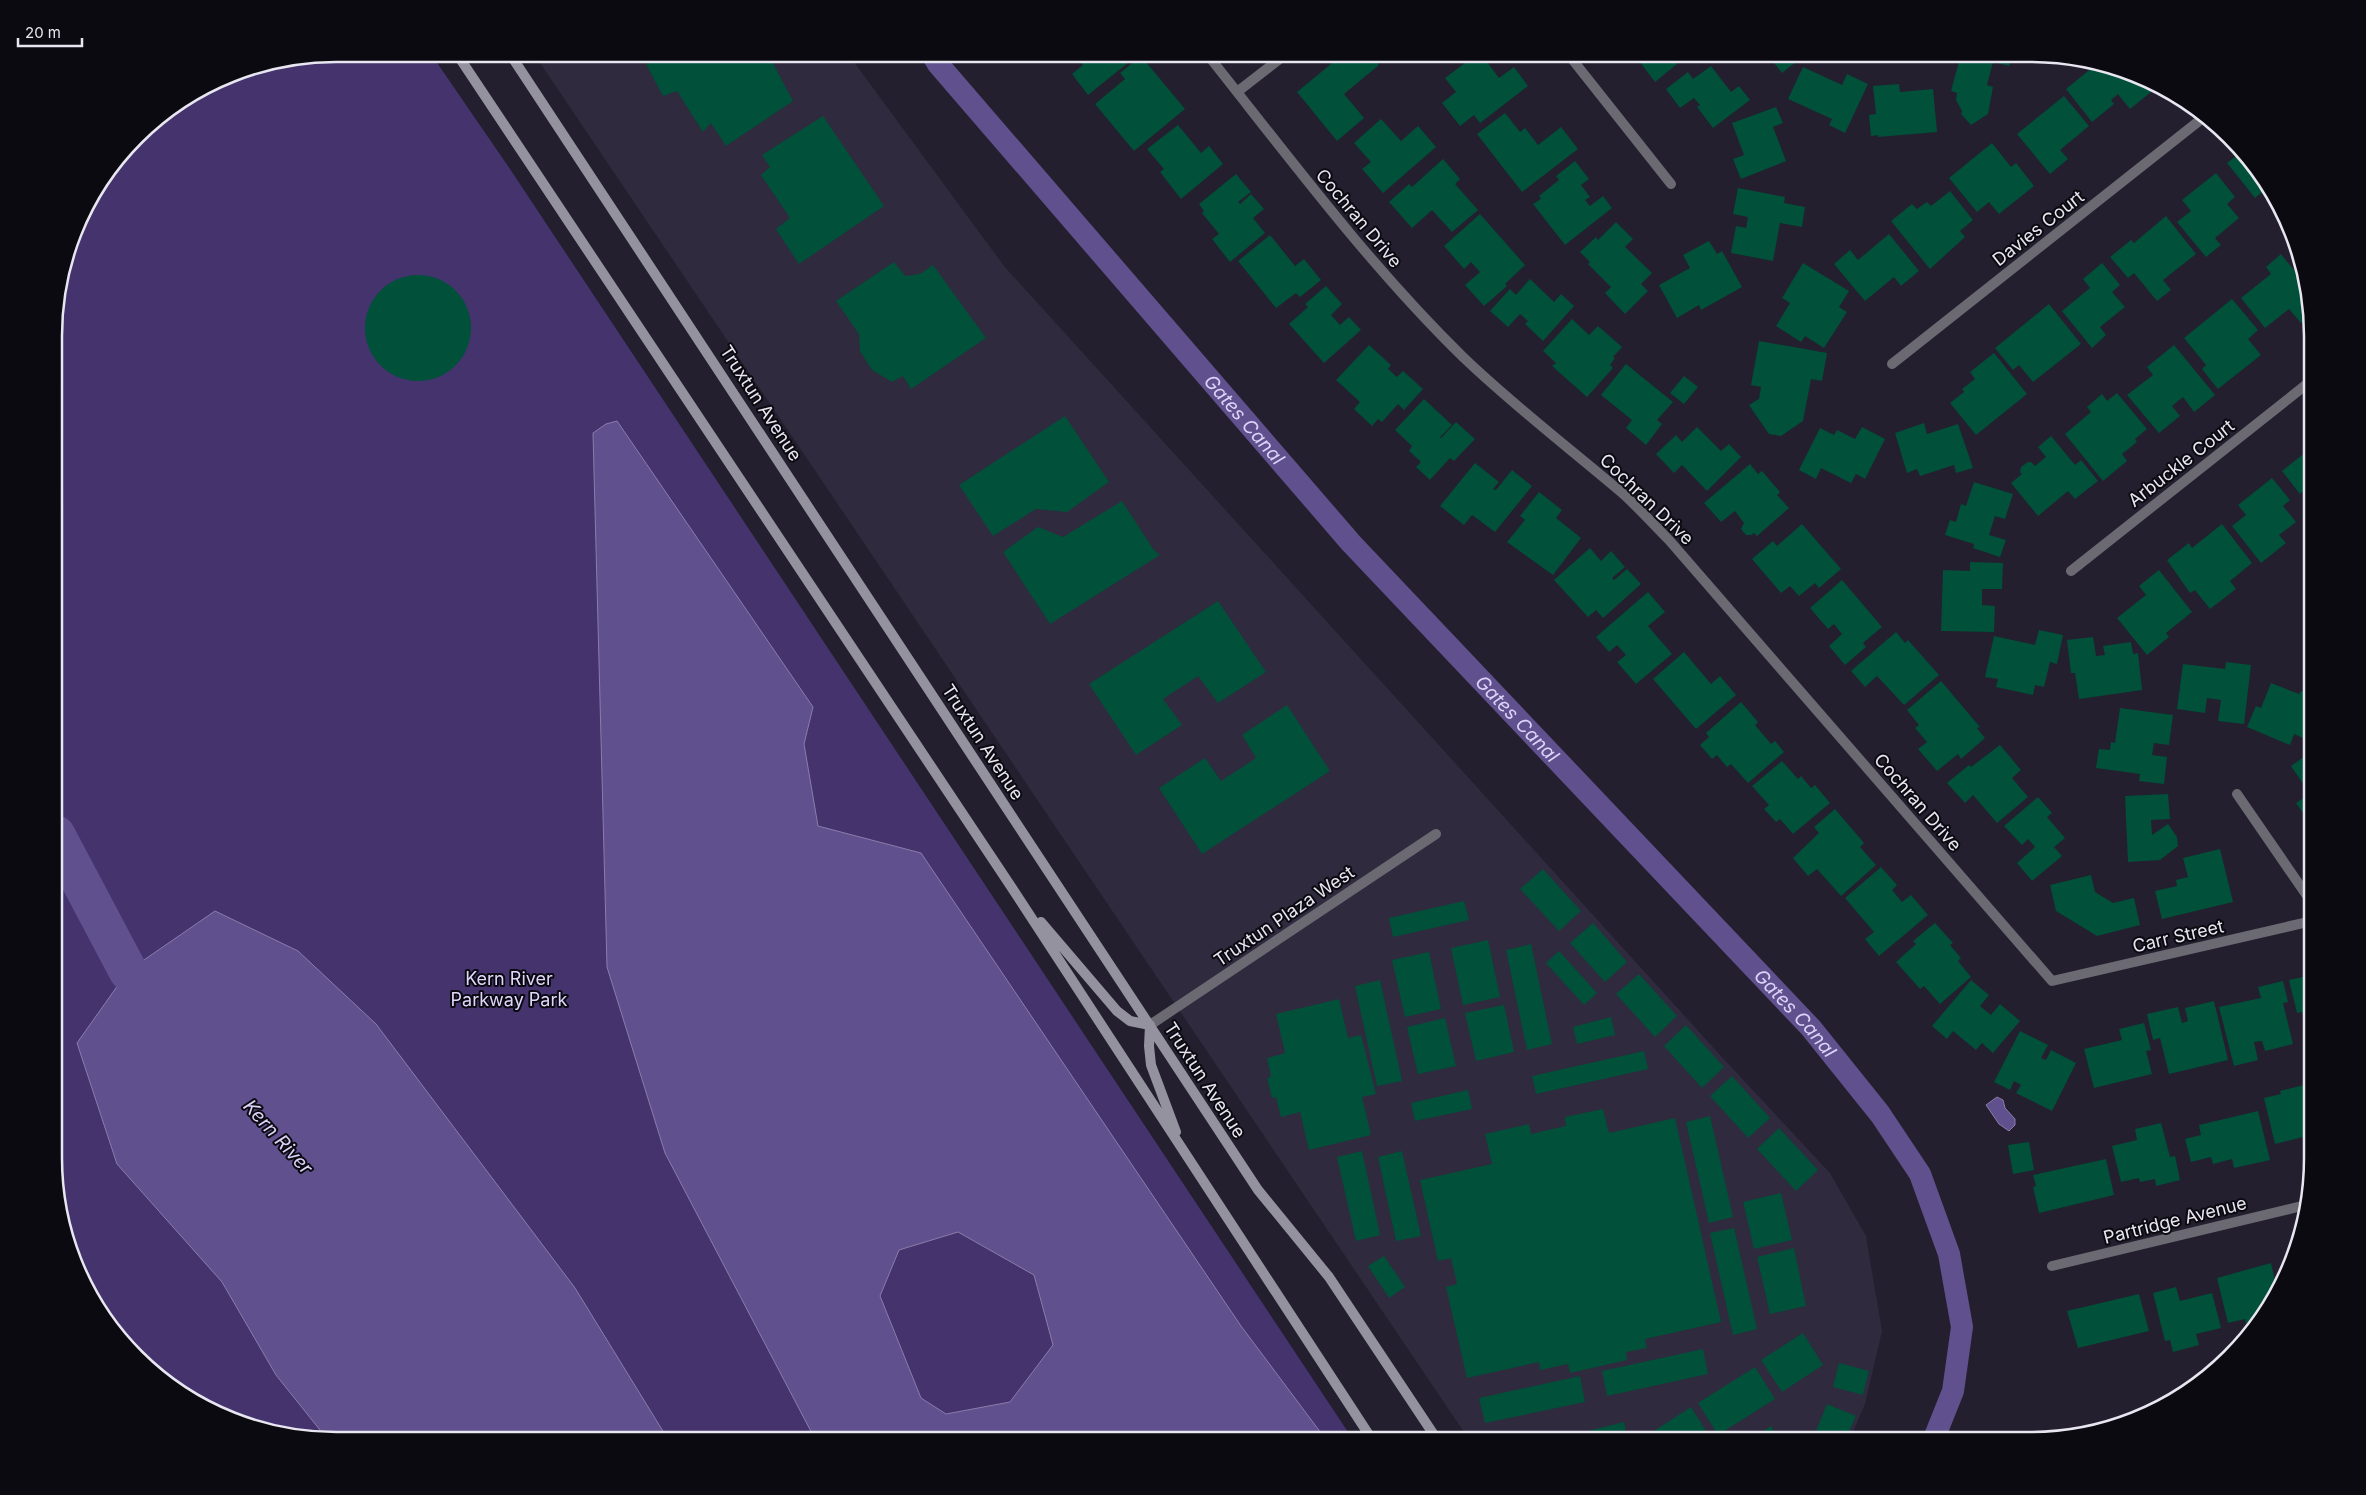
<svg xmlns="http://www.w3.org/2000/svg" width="2366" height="1495" viewBox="0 0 2366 1495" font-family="Inter,sans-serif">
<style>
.built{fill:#2f2a3e}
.green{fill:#44336d}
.water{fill:#61508e;stroke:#8a7dab;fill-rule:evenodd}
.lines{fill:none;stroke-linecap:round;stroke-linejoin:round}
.canal{stroke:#61508e;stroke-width:22}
.river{stroke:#61508e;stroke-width:39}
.building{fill:#01503a}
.street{stroke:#6b6971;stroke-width:10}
.secondary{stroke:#94929e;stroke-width:10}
.labels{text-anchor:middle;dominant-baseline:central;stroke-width:4;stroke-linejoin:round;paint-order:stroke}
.street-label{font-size:18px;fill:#e8e6f0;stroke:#0c0a11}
.park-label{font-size:18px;fill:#dfd7fc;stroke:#0c0a11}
.water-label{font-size:19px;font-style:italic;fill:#dbd3f8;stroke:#0c0a11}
.rim{fill:none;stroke:#e8e6f0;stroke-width:2.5}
</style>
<rect width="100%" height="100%" fill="#231f2e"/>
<path class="built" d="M534,54H848L1004,266L1721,1056L1830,1173L1866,1236L1882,1331L1865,1404L1849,1441H1470Z"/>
<path class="green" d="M337,54H431L510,169L1354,1441H336L246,1426L180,1394L101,1315L69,1250L56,1195V300L83,211L150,124L229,75Z"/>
<path class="water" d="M617,421L813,707L804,744L818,826L921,853L1241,1326L1327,1441H816L665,1153L607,967L593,433L606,424ZM958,1232L1034,1275L1053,1345L1010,1402L946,1414L921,1398L880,1296L899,1250Z
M215,911L298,951L376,1024L575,1288L669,1441L328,1440L276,1375L222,1282L117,1164L77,1043L128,971Z
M1997,1097L2003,1100L2005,1108L2015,1119V1125L2009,1131L1999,1124L1986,1105Z"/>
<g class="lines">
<path class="canal" id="s1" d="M932,54L938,64L1351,543L1811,1028L1880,1114L1920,1174L1949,1254L1962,1327L1953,1391L1933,1441"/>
<path class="river" d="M56,835L128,971L164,1010"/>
</g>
<path class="building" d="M661,54H768L793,101L726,146L711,123L703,132L677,91L663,96L646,64Z
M1074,54H1139L1088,95L1072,74L1083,65Z
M1343,54H1369L1379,65L1344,94L1364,118L1337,141L1297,92Z
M1477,54H1481L1499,78L1514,67L1528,86L1480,123L1474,115L1460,126L1442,103L1456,92L1445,78Z
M1634,54H1676L1672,57L1677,64L1655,82Z
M1767,54H1806L1782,73Z
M1961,54H2012L2009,66L1993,62L1987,85L1993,87L1988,114L1971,125L1961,114L1962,111L1956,100L1957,93L1951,91Z
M1141,56L1185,109L1134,151L1095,104L1125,79L1120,73Z
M2098,63L2142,81L2151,92L2130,109L2118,94L2111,100L2114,104L2092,122L2066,89Z
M1711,66L1731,92L1739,86L1750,100L1713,128L1697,107L1700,105L1694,98L1680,108L1666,89L1688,72L1693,79Z
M1803,67L1842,85L1847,74L1868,84L1845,133L1829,125L1832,119L1788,99Z
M1899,84L1900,92L1933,89L1937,132L1878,137V135L1871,136L1869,115L1876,114L1873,86Z
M2064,96L2089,126L2060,150L2068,159L2050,174L2017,134Z
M1776,107L1783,123L1773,127L1786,161L1741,179L1733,159L1744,155L1732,123Z
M1505,113L1520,132L1525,128L1538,145L1561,127L1578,149L1522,192L1477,134Z
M823,116L884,206L799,264L776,229L790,218L761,175L770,167L762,155Z
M1381,119L1401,141L1418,126L1436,147L1383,193L1362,169L1371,162L1354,143Z
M1178,125L1201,153L1209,146L1223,164L1181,199L1160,172L1164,169L1147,149Z
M1992,143L2011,167L2016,163L2034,186L1999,214L1989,202L1977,212L1949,178Z
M2243,151L2246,156L2274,194L2261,193L2255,198L2227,163Z
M1443,159L1460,179L1455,184L1478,210L1452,232L1432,210L1412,228L1389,202L1409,184L1412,187Z
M1575,161L1589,179L1581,185L1590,197L1585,200L1590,206L1603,196L1612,208L1565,245L1533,204L1541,199L1539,196L1559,180L1556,176Z
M2216,173L2235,197L2227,204L2239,218L2215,238L2221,245L2206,257L2177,222L2191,211L2182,200Z
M1236,174L1251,192L1238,202L1240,204L1251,194L1264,209L1253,218L1265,233L1230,262L1212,239L1219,234L1202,213L1204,211L1199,204Z
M1738,188L1785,197L1784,203L1805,207L1802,227L1780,223L1773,261L1731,253L1736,226L1746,228L1748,217L1733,214Z
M1950,191L1973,220L1960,231L1965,237L1930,269L1891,221L1912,204L1917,209L1927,202L1931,206Z
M1480,214L1525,265L1505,284L1507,286L1484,306L1465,285L1480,272L1471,262L1464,269L1444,246Z
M2166,216L2196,254L2163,280L2171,290L2157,301L2134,273L2128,278L2110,257L2131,240L2134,243Z
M1616,222L1633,239L1625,247L1652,273L1641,284L1648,291L1625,314L1605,293L1611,287L1588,264L1590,262L1580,252L1596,237L1598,240Z
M1889,234L1919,271L1901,286L1894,277L1865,301L1834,264L1850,250L1858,260Z
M1270,235L1295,266L1304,259L1321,280L1300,297L1296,293L1276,308L1238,261Z
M1709,241L1717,254L1722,251L1742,287L1701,310L1699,305L1677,318L1659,285L1690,268L1683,255Z
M2281,254L2306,285L2311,315L2301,323L2289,309L2265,328L2241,298L2271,274L2266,267Z
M894,262L905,276L920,274L933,265L986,338L911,389L903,376L892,382L872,370L860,351L859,334L836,301Z
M1803,263L1849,291L1839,307L1847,312L1824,348L1805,336L1801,342L1776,326L1790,303L1782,298Z
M2102,263L2120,285L2112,292L2125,307L2100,327L2106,335L2092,348L2062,311L2090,288L2083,279Z
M365 328a53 53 0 1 1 106 0a53 53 0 1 1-106 0Z
M1530,279L1554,302L1561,294L1574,306L1543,341L1525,324L1528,321L1520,314L1508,327L1490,311L1510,289L1516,295Z
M1326,286L1342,304L1331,315L1340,325L1349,317L1361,330L1324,363L1289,324L1308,307L1305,304Z
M2232,299L2258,330L2248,339L2261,355L2218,389L2202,369L2206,365L2184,338Z
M2049,304L2081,344L2033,382L2019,365L2013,370L1995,348Z
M1572,319L1589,335L1598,326L1622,347L1613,357L1615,358L1610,365L1613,368L1587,397L1552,366L1556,363L1543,351Z
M1759,341L1827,353L1822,381L1811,379L1803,421L1781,436L1769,434L1749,405L1759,399L1761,387L1751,385Z
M1369,345L1391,365L1388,369L1397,377L1403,371L1423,389L1404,410L1398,404L1382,422L1378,419L1372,426L1354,409L1360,402L1336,380Z
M2174,345L2215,395L2194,412L2183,397L2172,406L2180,416L2159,433L2127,395L2153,375L2147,367Z
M1994,353L2027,394L1976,435L1950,403L1964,392L1962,389L1975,379L1970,372Z
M1626,364L1673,402L1657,420L1662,424L1646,445L1626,428L1632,420L1601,395Z
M1684,376L1698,387L1684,404L1670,393Z
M2117,393L2147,429L2135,439L2137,442L2122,454L2127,461L2103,481L2065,434L2091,412L2087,407L2102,394L2107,401Z
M1424,399L1452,425L1440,437L1441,438L1456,422L1475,439L1454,461L1450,458L1430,480L1416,467L1421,462L1409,451L1412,446L1395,430Z
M1065,416L1109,482L1067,512L1036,509L993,536L959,485Z
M1924,423L1927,434L1958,424L1973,468L1956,473L1954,465L1920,476L1917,469L1907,473L1895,433Z
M1697,427L1721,451L1729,444L1741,457L1707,491L1682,465L1674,473L1656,454L1676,435L1682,442Z
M1862,427L1885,439L1865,479L1856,474L1851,483L1821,468L1816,479L1799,470L1820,428L1834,435L1837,430L1855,439Z
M2051,436L2075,465L2081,460L2098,481L2075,499L2068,491L2038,516L2011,483L2022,474L2020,472L2021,467L2028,462H2031L2035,466L2046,457L2038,447Z
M2302,455L2309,464L2312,462V502L2303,491L2300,494L2282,471Z
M1475,463L1499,482L1493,489L1496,490L1512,470L1532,486L1495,532L1472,515L1464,525L1440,506Z
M1750,464L1758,474L1762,471L1780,492L1777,495L1789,508L1757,536L1754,533L1751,535H1746L1741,529L1744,523L1735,511L1721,522L1704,503Z
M2272,478L2290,500L2283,506L2296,522L2279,535L2286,543L2261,563L2232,526L2246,515L2238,505Z
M1974,482L2013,494L2005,519L1995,516L1989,535L2006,540L2000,557L1973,548L1974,544L1945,535L1950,520L1956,522L1961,504L1966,506Z
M1539,492L1562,510L1556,518L1581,538L1553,575L1507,542L1525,520L1520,516Z
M1122,501L1153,549L1160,555L1050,624L1003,552L1038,527L1063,537Z
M1802,524L1841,569L1819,588L1815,583L1799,596L1790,586L1781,593L1752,559L1773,541L1777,546Z
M2222,524L2252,563L2230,581L2236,589L2210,609L2195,590L2190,593L2167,560L2189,543L2192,548Z
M1590,548L1601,561L1611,551L1625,567L1612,578L1614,580L1627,569L1641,584L1603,618L1596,610L1588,617L1554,580Z
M1970,562L2003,563L2002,589H1982V605L1995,606L1994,632L1941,631L1943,570L1970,571Z
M2159,570L2192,612L2166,633L2169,637L2147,655L2117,618L2146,595L2139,586Z
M1842,580L1882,627L1863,643L1866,647L1845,665L1829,646L1842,634L1834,624L1828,629L1810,608Z
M1648,592L1665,612L1648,626L1672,654L1636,684L1617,662L1626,655L1617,645L1609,652L1596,637Z
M1218,601L1266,672L1218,703L1198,676L1163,699L1182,725L1136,755L1089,684Z
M2039,630L2063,635L2057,664L2050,662L2044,687L2035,685L2033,695L1996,687L1998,679L1985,677L1994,636L2035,645Z
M1896,632L1905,643L1908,640L1939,675L1904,705L1877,676L1865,687L1851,671Z
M2093,637L2096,656L2105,655L2103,646L2131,642L2133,654L2138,653L2142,690L2079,699L2075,673H2071L2067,640Z
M1684,652L1711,684L1720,676L1736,695L1696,729L1653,679Z
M2226,662L2251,665L2244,724L2218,721L2221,700L2207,698L2205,713L2177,709L2183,664L2225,669Z
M1941,681L1980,727L1977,728L1985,738L1961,759L1958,754L1937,771L1918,749L1927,742L1915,728L1919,725L1907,710Z
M2271,683L2299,694L2301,691L2312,696V732L2308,740L2294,734L2290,745L2247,727L2256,706L2261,708Z
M1741,702L1758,722L1755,725L1771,744L1775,741L1784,752L1748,783L1731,764L1727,767L1717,755L1712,759L1700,745L1709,737L1706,733Z
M1287,705L1330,771L1202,854L1159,788L1205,758L1221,781L1256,758L1242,735Z
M2120,708L2173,715L2169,745L2154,743L2152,755L2167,757L2164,784L2139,781L2140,774L2096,768L2099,749L2110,750L2111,742L2115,743Z
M2000,745L2021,770L2012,778L2028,797L1997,823L1973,795L1965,803L1947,783L1969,765L1971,767Z
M2312,751V826L2296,803L2310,794L2291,766Z
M1782,761L1798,779L1801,776L1811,788L1815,785L1830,803L1793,834L1780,819L1776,822L1764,809L1769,805L1752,786Z
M2168,794L2170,819L2151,820L2152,835L2168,824L2177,837L2178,846L2160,860L2128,862L2125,796Z
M2038,797L2052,813L2047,817L2065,838L2054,847L2062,856L2032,881L2017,863L2035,847L2028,839L2022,845L2004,826Z
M1835,809L1864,843L1860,847L1876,865L1841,896L1817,869L1808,876L1793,858L1819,833L1814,827Z
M2220,849L2233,902L2162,919L2155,891L2177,886L2176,880L2188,877L2183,858Z
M1881,867L1897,885L1892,890L1902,902L1911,895L1928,915L1879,956L1865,939L1874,932L1845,898Z
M1543,869L1581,911L1559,931L1520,889Z
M2091,875L2095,892L2113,903L2134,898L2140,925L2097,936L2056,911L2050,885Z
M1464,901L1469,920L1393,937L1389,918Z
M1593,923L1627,962L1605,982L1570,943Z
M1935,923L1953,943L1950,945L1961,958L1958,961L1971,977L1940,1004L1924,986L1920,989L1896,962L1916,944L1913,941Z
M1488,940L1500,997L1463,1005L1451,948Z
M1531,944L1552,1044L1527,1050L1506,950Z
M1559,951L1597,993L1584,1005L1546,963Z
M1429,952L1441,1009L1405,1017L1392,960Z
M1639,974L1677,1016L1655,1037L1616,994Z
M2312,975V1035H2311L2310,1029L2307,1030L2302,1012L2297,1013L2289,980Z
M1380,980L1402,1081L1377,1086L1355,986Z
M1971,980L1989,995L1980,1006L1991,1015L2000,1004L2020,1021L1993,1053L1982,1043L1976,1050L1953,1031L1947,1039L1932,1026Z
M2283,981L2288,1002L2283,1003L2293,1044L2265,1051L2262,1041L2254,1042L2258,1060L2234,1066L2219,1007L2261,998L2258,987Z
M1339,999L1348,1038L1361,1035L1376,1094L1362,1097L1371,1135L1309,1150L1300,1112L1281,1117L1276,1097L1272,1098L1267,1078L1271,1077L1267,1058L1285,1053L1276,1014Z
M2214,1001L2228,1060L2169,1074L2160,1038L2153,1040L2147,1014L2178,1007L2182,1023L2188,1021L2185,1008Z
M1504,1005L1514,1052L1476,1061L1465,1013Z
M1611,1017L1615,1035L1577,1044L1573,1027Z
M1445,1018L1456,1066L1418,1074L1407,1027Z
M2144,1023L2151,1050L2146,1051L2152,1074L2094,1088L2084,1049L2122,1040L2119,1029Z
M1686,1025L1724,1067L1702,1088L1664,1046Z
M2020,1031L2048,1045L2041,1058L2046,1060L2051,1050L2076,1063L2052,1111L2016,1093L2021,1085L2014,1081L2010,1090L1994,1082Z
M1644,1051L1648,1069L1536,1094L1532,1076Z
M1732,1076L1770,1118L1748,1138L1710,1096Z
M2312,1083V1135L2275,1144L2264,1098L2281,1094L2280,1091Z
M1468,1090L1472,1109L1415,1121L1411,1103Z
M1603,1109L1609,1133L1675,1118L1721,1322L1645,1339L1647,1348L1626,1352L1627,1360L1570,1373L1568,1364L1540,1370L1539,1362L1467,1378L1446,1287L1457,1284L1451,1258L1438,1261L1420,1180L1492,1164L1485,1134L1529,1124L1531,1134L1566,1126L1565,1117Z
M2258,1111L2270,1160L2234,1168L2232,1159L2213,1164L2211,1157L2191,1162L2185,1139L2201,1135L2199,1125Z
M1710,1116L1733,1217L1709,1223L1686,1122Z
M2161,1123L2170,1157L2175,1156L2180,1180L2156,1186L2155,1179L2140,1182L2139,1178L2121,1182L2112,1146L2137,1140L2135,1129Z
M1779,1128L1818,1170L1796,1191L1757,1149Z
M2029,1142L2034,1170L2013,1174L2008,1145Z
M1362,1151L1380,1235L1356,1241L1337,1157Z
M1402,1151L1421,1236L1396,1241L1378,1157Z
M2106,1159L2114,1195L2039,1213L2033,1187L2036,1186L2033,1175Z
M1781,1193L1792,1240L1754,1249L1743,1202Z
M1734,1228L1757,1329L1733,1335L1710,1233Z
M1794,1248L1806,1306L1770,1314L1757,1257Z
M1384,1256L1405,1287L1389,1298L1368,1266Z
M2271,1263L2275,1280L2283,1278L2265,1315L2261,1320L2246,1323L2245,1319L2228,1323L2217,1278Z
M2176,1287L2180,1301L2212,1293L2221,1328L2196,1334L2199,1345L2173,1352L2170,1340L2165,1341L2153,1293Z
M2139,1294L2149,1331L2078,1348L2067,1311Z
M1803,1333L1823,1365L1782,1392L1761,1360Z
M1703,1349L1708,1374L1607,1396L1602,1371Z
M1839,1363L1869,1371L1863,1395L1833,1387Z
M1755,1367L1775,1399L1718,1435L1698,1403Z
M1580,1376L1585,1402L1485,1423L1479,1398Z
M1827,1404L1856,1416L1845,1441H1812Z
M1691,1407L1711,1439L1708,1441H1654L1649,1434Z
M1624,1422L1628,1441H1560L1559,1438Z
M1771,1426L1780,1441H1749Z
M1507,1433L1512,1441H1496Z"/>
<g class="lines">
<path class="street" d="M1207,54C1289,157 1368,264 1463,357C1513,405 1568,447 1621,492C1638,507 1653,524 1669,540L2052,981L2312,921
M1568,54L1671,184
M1237,92L1286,54
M1892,364L2204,117
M2071,571L2312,380
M2237,794L2312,903
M1150,1025L1436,834
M2052,1266L2306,1205"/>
<path class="secondary" d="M457,54L1012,888L1373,1441
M510,54L1258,1190L1329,1277L1438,1441
M1041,922L1117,1011L1130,1021L1150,1025
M1150,1025L1149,1046L1151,1065L1176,1132"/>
</g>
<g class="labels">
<g class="street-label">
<text transform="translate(1359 218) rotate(50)">Cochran Drive</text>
<text transform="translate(2038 228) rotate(-38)">Davies Court</text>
<text transform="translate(761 403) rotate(57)">Truxtun Avenue</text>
<text transform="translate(2181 463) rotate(-38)">Arbuckle Court</text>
<text transform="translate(1647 499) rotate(44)">Cochran Drive</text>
<text transform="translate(983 742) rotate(57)">Truxtun Avenue</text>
<text transform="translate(1918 802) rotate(49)">Cochran Drive</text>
<text transform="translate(1284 916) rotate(-34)">Truxtun Plaza West</text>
<text transform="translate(2178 936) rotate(-13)">Carr Street</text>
<text transform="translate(1205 1080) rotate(57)">Truxtun Avenue</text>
<text transform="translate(2175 1220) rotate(-14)">Partridge Avenue</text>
</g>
<g class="park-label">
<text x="509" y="978">Kern River<tspan x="509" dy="21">Parkway Park</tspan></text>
</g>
<g class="water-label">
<text stroke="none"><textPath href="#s1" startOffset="481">Gates Canal</textPath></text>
<text stroke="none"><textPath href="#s1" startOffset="886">Gates Canal</textPath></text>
<text stroke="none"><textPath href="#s1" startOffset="1291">Gates Canal</textPath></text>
<text transform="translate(278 1137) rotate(48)">Kern River</text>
</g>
</g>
<path d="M0 0H2366V1495H0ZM336 62H2030A274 274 0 0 1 2304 336V1158A274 274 0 0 1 2030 1432H336A274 274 0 0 1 62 1158V336A274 274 0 0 1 336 62Z" fill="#0c0a11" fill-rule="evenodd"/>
<path class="rim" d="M336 62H2030A274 274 0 0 1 2304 336V1158A274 274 0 0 1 2030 1432H336A274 274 0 0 1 62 1158V336A274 274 0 0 1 336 62Z"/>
<path d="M18 38v8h64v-8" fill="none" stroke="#e8e6f0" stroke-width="2.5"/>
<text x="25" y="38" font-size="15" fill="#e8e6f0" stroke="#0c0a11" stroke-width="4" paint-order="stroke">20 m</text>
</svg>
